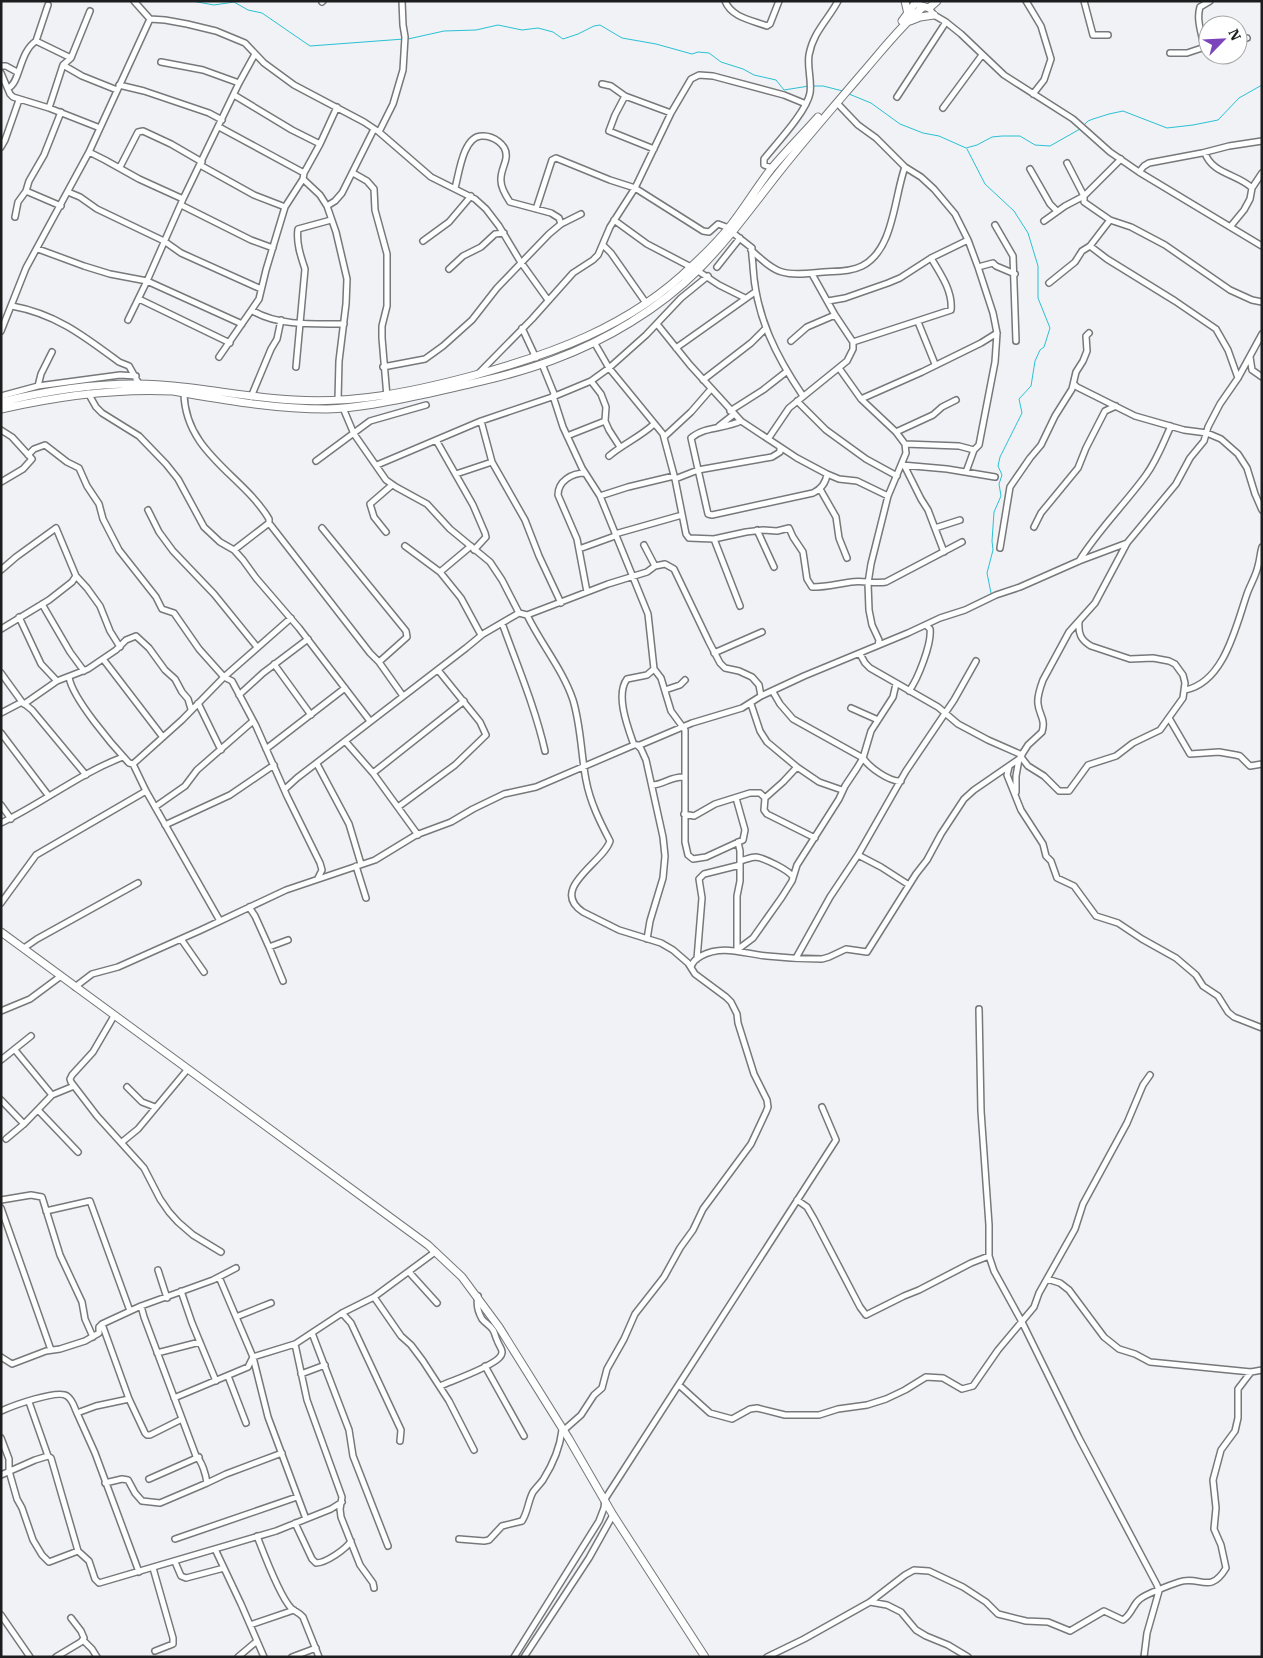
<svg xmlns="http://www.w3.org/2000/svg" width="1263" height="1658" viewBox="0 0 1263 1658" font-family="'IBM Plex Serif',serif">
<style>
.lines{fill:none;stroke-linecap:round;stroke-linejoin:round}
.stream{stroke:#2ac1d4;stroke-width:1}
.minor-casing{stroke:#76787a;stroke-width:8}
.secondary-casing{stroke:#76787a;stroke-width:9}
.minor{stroke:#fff;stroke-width:5}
.secondary{stroke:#fff;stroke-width:7}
</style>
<rect width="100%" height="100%" fill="#f0f2f5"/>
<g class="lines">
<path class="stream" d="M192,1L214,5L234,2L248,10L262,13L310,46L404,39
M408,39L444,31L476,30L498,25L522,30L538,28L553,32L563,39L578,34L594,26L600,25L622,38L656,44L692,54L698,52L709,53L721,62L743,69L754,75L776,80L784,90L809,86
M813,86H823L843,91
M849,94L871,103L900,124L923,133L939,136L966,148L977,145L992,137L1002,136H1020L1035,145L1050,146L1080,129
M1083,126L1088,121L1093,119L1109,114L1123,111L1167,128L1193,125L1218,120L1239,98L1262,85
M967,149L985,184L1014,211L1028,233L1038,266V298L1050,328L1044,347L1040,350L1035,361L1031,386L1019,399L1022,413L1000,457L998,466L1002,475L999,484L1001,496L994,512L992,541L993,550L987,573L991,593"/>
<g class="minor-casing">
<path id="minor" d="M134,1L150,19L165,20L187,24L216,31L245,43L264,63L294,85L364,122L379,132L431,177L475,199L486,209L499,226L520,261L548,300
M725,1C732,18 752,20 767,26L770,24L779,1
M1026,1L1041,26L1051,59L1044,80L1033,94
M1084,1L1093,35H1108
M322,2L323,1
M929,8L934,15L946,22L961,34L1004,75L1073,119L1110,152L1139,172L1262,246
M36,41L71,58
M1238,41L1247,38
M1204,47C1202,34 1196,20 1200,7L1210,1
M1170,53H1187L1208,46
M161,62L203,70L239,83
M63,65L82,76L117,90
M1,66H6L17,72
M1,73L10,94L13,97L49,108L100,128
M602,84L611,86L625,96L671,113
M119,85L144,91L209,113L222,120
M8,88C20,84 19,52 36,41L48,5
M234,95L292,130L320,144
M625,96L615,115L609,131L654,149
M897,97L946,22
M837,103L858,125L876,138L905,167L921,177L934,189L955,214L968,240L978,267L993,313L997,333L995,362L979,445L974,450L966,472
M49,108L63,65L71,58L90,11
M943,108L982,55
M219,127L304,173
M379,132L393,104L403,70L405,37L403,25L402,1
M1,147L5,140L19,100
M89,152L105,160L139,179L183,199
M1205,153C1212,174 1238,174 1252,188
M1067,163L1084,196V202L1110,220L1131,227L1165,245L1230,290L1252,300L1262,302
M200,165L254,195L285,207
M120,167L138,132L143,131L171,144L202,162
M772,168L764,165V159C776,144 807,111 810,93C812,81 807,67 809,55C813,32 828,20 838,1
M1030,169L1050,204L1057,211
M1139,172L1144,166L1149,163L1202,153L1229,146L1262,141
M353,173L367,181L374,189L375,210L387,254V306L382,326V338L387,397
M303,179L320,195L327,206L336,232L347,279L346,304L339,361L338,400
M455,188C459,174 463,137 481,136C492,135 508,144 506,158C505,165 500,173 501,181C501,187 506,196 510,202L551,213L559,218L561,224
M26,191L61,206
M68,192L80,197L97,209L164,241L181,253L261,289
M181,205L251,240L273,248
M327,206L335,201L342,193L374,129
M536,209L552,160L556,158L610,180L635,188L703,231L709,232L718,224L729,228
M15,217L18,202L26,191L29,181L44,155L61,112
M614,220L647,244L691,267
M1044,221L1065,206L1084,196L1121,159
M995,225L1013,256L1016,341
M1230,227L1244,210L1250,199L1252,188L1262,173
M733,233L752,248C751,254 753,261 753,267C756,317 776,356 803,396
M423,241L449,222L471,196
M603,245L611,253L646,303
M1090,246L1107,259L1175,301L1216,329L1228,350L1238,378
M38,249L84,266L110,274L147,281L242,324
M751,250C760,258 771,269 782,272C795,276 811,273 824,272C837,271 850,272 862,266C894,250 894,197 905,167
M717,267L740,238
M978,267L993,263L996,266L1015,274
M449,269L463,256L481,247L495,234L504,233
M698,271L719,285L745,298
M1049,283L1075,262L1082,251L1090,246L1110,220
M139,299L230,343
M828,301L845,298L888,283L900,278L931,258L968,240
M12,306C56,314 84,336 119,362L129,366L139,384
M253,311C278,326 315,324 344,324
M128,320L147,281L183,199L239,83L255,54
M918,322L935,364
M657,324L690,365L741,421L797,458L827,474L839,479L857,481L888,496
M522,328L536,358
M1,331L26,268L89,152L150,19
M791,341L807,327L835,315
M594,342L609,368L663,434L675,479L686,534L689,538L714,539L746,532L763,530L777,531L789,528L793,537L803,552L807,579L812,587C828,587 836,584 851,582C862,580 874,584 886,582L962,542
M853,342L951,310C953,291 940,273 931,258
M676,348L755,292
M219,357L259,299L266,270L285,207L303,179L304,173L320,144L337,107
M1250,357L1252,370L1262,377
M542,364L555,396
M296,367L305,269C301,257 296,243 298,229L331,220
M383,367L425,359L443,346L472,320L497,288L549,234L561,224L581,214
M839,368L861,399L896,432L905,444L906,453L888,496L871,564L868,583L869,610L872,625L879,640L878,645
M478,374L532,319L573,273L593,260L598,255L610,227L635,188L671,113L691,79L699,75L713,76L784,95L806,104
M703,380L751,343L766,328
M591,381L601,394L606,407L605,421L609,430L620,447
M1074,384L1077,387L1135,416L1184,430L1207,433L1221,439L1238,454L1247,468L1255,494L1262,510
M38,386L41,374L52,352
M88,393L96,407L102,413L139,436L166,464L178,479L204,527L220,542L234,550L243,560L256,578L299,628L370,721
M184,393C185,453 243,475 269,519V523L234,550
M1,396L38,386L120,375L136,376
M553,396L563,427L582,468L600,496L648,614L654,669L661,678L671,711L685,730V842L688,855L693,859L706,857L743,840L745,830L736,798
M251,397L271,349L277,339L281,320
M861,399L922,372L981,343L997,333
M797,401L826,430L866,459L897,476
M343,408L354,434L386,480L396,487L427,504L450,529L490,562L502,580L519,613L527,615L608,584L647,572L655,566L665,564L674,569L709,642L720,663L725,668L739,671L752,677L759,685L761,696
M730,411L763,390L786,372
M481,421L492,462L525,520L539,556L561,603
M741,421C725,429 705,426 691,438L708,514L712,515L813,493C821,489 826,483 827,474
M719,426L733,415
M1,430L12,437L32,459L23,469L1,482
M896,432L933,415L942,407L956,400
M567,436L605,421
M664,437L691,412L711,389
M768,439L789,408L847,361L853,349V342L835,315L812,274
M436,440L473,505L485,533L486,537L474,550
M905,444L959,446L974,450
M28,455L34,449L45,445L67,462L79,468L87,486L99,504L103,519L119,550L156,597L162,609L174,613L199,649L224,677L232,681L256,726L287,796L320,863L322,870L318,878
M609,456C623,444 640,437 654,424
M316,461L370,421L426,405
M377,465L481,421L555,396L591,381L609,368L646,335L681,298L708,276
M902,465L947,469L995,477
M904,465L921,499L928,510L944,552
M585,473C572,473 558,481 558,495L577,539L587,592
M456,474L492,462
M675,479L698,470L772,457L780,452V448
M820,489L836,517L839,538L847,558
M600,496L628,487L674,476
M148,510L159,532L173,551L214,594L257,647
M269,523L370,653L379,662L403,696
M1034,527L1041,513L1078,468L1086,448L1105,411L1116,406
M322,528L406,631L407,637L379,662
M935,528L960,520
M757,530L774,567
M386,532L374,517L370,504L392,485
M615,534L682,515
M714,539L740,606
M644,545L655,566
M405,546L440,572
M471,546L440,572L461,598L481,635
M1000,548L1010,487L1030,458L1041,445L1055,416L1072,389L1076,372L1083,361L1087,351L1086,336L1089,333
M579,549L615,536
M1079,561C1098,530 1125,504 1146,475C1157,460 1163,443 1171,426
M1,570L16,557L56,528L76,576L87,588L100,606L110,631L120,647
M42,604L70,652L84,671
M527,615C541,644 563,670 573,700C581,726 581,754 586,780C590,802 600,822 610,841C604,862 548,889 583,912L619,930L661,943L673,950L688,963L695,974L726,997L731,1002L737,1014L738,1023L754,1074L767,1100L768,1107L766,1112L751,1144L703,1209L693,1230L680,1248L664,1277L635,1314L624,1339L607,1369L602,1388L594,1395L581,1415L564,1430
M19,617L41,664L57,681
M502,623C517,665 535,707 545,751
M1,629L49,600L72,582L76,576
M714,653L762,632
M860,654L865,663L870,668L938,707L958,724L988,740L1022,755
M103,659L162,736
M274,664L311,715
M1,673L22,702L32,710L86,775
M69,677C72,698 113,746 129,763L133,764L146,791L220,921
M665,690L680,685L685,680
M1185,690C1224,683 1236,626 1247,594C1250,585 1256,576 1258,566C1260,560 1260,553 1262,547
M909,691C918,679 932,643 930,629L926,625
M773,692L780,704L793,719L863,758C869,767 889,782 901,781
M239,695L263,673L308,639
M198,703L221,750
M24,704L57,681L88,669L116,650L126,640L136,636L149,648L165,670L175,679L182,692L188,699L191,709
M751,704L760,731L767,742L797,767L819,782L842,790
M851,708L878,720
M1,713L22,702
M1169,718L1190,754L1219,752L1236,755L1240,756L1250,766L1262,764
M1,733L48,795
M345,741L373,773L418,835
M634,745C628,728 615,695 627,679L647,675L654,669
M637,745L641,749L646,760L663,837L665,856L663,878L650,921L647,939
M266,749L345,688
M1021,757L1028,766L1044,776L1059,791H1069L1088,765L1116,756L1133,743L1160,730L1183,698L1185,683L1183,675L1175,664L1169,661L1153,658L1130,659L1091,646C1081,640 1078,634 1079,622
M133,764L182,720L224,677L291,618
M317,764L349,824L361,864
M1009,767L1007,775L1021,810L1043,844L1046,856L1051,861L1057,878L1074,886L1096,916L1118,923L1142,939L1176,958L1196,975L1203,986L1218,996L1228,1012L1234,1017L1262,1028
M373,773L464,701
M652,785C664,785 670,776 685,777
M285,789L297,778L466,648L483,634L519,613
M1016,792V776L1019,759
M765,798L783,782L797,767
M1,805L11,819
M155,807L185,786L197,770L253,721
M398,807L455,765L486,735L480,722L438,670
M684,814L694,816L715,804L750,793H760L765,798L764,810L767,814L815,838
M1,823C43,803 80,773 123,757
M165,825L230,795L274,765
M738,842L740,851V881L737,896V950L753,938L782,897L792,881L797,865L839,799L845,786L857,768L863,758L871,731L893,697L896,684
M858,855L881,867L909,885
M740,861C745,860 751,857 756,857C764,858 789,870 793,877
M356,866L366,898
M1,903L36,855L146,791
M249,907L255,916L269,947L288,940
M181,939L204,972
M269,947L283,981
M24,948L37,939L138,883
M796,958L830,897L858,855L906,771L954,700L976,661
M697,959L702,898L699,879L704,874L740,865
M691,967C693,961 696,959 701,956C723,944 744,954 767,956C785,958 804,959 822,959L829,957L846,949L867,952L916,874L927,860L941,834L964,799L974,790L1019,759L1028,745L1042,732C1046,719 1039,715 1038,704C1037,697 1040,688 1043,680L1069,632L1095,603L1127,543L1176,484L1190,458L1204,441L1208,427L1220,404L1238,378L1262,334
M75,987L92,974L118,967L201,930L286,890L375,860L416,835L451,822L473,809L504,794L536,787L634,745H640L692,723L742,708L761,696L804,676L908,633L940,618L965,610L996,595L1020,587L1079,561L1127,543
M979,1009L981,1111L989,1225V1256L994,1271L1022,1322L1079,1438L1157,1585L1159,1591L1147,1633L1144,1657
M1,1011L30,999L61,976
M114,1016L93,1052L72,1075L70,1079L71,1082L97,1116L144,1168L160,1199L169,1212L178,1222L193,1235L221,1252
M15,1050L52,1095
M1,1060L31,1036
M127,1087L142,1102L155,1107
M1,1100L24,1124
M38,1110L78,1152
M6,1139L24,1124L52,1095L74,1086
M122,1142L138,1129L187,1070
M1,1200L31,1195L42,1197L60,1255L82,1302L85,1319L93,1337
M797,1200L807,1207L814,1219L860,1307L866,1315L904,1296L919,1290L971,1263L989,1256
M1,1208L51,1350
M46,1211L90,1201L130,1311
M158,1270L167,1298
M409,1272L437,1303
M219,1277L253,1357L268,1417L306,1519
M1047,1279L1060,1283L1069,1290L1104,1337L1119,1349L1135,1354L1150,1362L1251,1372L1262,1370
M181,1291L192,1323L216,1381
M374,1297L401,1336L411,1345L423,1361L449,1401L474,1450
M342,1313L351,1323L401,1430L400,1441
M236,1317L271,1303
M102,1324L129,1399L145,1433L147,1435H150L182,1419
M312,1333L349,1430L353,1456L388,1546
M157,1353L200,1342
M1,1357L12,1364L46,1351L60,1349L85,1341L99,1333V1327L102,1324L141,1306L213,1280L236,1268
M485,1366L524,1436
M301,1374L325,1365
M228,1376L246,1423
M679,1385L710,1413L732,1419L750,1409L757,1408L785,1415H819L838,1409L867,1405L886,1399L905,1390L926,1377L943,1378L962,1389L973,1386L998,1350L1034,1307L1039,1293L1075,1229L1083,1204L1127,1123L1143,1085L1150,1075
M440,1386C454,1380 489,1368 499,1358C506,1351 499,1347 497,1340C495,1336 495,1333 493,1330C490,1325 485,1323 482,1319C478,1312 476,1304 478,1296
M174,1398L248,1367L253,1357L295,1344
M129,1399L96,1406L77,1413L95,1453L139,1572
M29,1402L48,1456
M1,1411C12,1406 58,1389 67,1396C73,1400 74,1407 77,1413
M1,1438L9,1459V1471L17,1499L22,1508L33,1540L42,1555L49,1562L78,1551L89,1561L95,1579L99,1583L276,1531L331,1509L342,1502
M1,1475L35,1460L48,1456L51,1458L78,1551
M149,1479L199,1457
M105,1483L122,1479L128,1480L135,1493L142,1501L160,1503L207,1483C206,1475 202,1461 196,1456L144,1317L141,1306
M207,1483L226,1474L282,1453
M295,1523L312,1559L316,1563C326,1563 346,1549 351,1541
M257,1536C264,1554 279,1595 291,1608C295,1612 299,1612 303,1617L319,1657
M175,1539L297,1497
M459,1539L484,1541L489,1540L502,1526L522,1521C528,1512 528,1501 533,1492C536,1488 540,1484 543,1480C553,1464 560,1448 562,1430
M215,1549L241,1604L264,1657
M175,1562L181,1576L186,1578L224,1568
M153,1568L173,1638V1644L155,1651
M374,1588L373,1583L360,1565L341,1517L340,1509L342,1497L307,1400L295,1344L342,1313L374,1297L435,1252
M870,1602L887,1605L901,1612L916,1630L926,1636L948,1645L968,1657
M1,1615L30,1657
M250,1625L294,1610
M83,1640L92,1649L97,1657
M56,1657L81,1642L84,1638L81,1631L71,1618
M238,1657L257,1641
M292,1657L316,1648
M514,1657L599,1521L604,1508L605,1499C682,1379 759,1259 836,1140L822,1107
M524,1657L589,1558L613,1515
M767,1657L804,1639L870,1602L905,1575L914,1570L929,1571L963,1587L986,1602L998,1614L1026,1621L1048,1622L1070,1631L1104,1611L1123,1620C1133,1613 1132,1605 1140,1599C1146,1594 1170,1585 1179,1582C1200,1575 1210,1595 1226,1568L1221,1545L1214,1529L1216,1508L1213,1480L1221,1450L1235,1431L1238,1418V1389L1251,1372"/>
</g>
<g class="secondary-casing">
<path id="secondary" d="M905,1L908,14
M919,5L929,8L937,1
M902,21L916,2
M910,21L920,17L934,15
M1,402C54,389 107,381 161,385C206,388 250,398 294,400C353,404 411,392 468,377C550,355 630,327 693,265C706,253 720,239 731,225C745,207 757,187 771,169C786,151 802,135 818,117
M1,409C58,396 115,388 173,391C224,400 275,409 327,409C362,408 396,400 430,393C471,384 513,375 553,360C605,341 659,309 699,269C729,239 753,205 780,171C807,137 836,104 865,70C884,48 901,26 923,7
M1,932L428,1245L462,1277L499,1327L569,1439L613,1515L705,1657"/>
</g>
<use href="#minor" class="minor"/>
<use href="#secondary" class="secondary"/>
</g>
<rect width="1263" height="1658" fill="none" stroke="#1c1d1e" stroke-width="5"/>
<g transform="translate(1223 40) rotate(66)"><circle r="24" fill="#ffffff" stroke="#a4a5a5"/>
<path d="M0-4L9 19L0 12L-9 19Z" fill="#7b44bb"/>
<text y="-8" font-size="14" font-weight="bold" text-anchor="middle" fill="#1c1d1e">N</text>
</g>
</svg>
